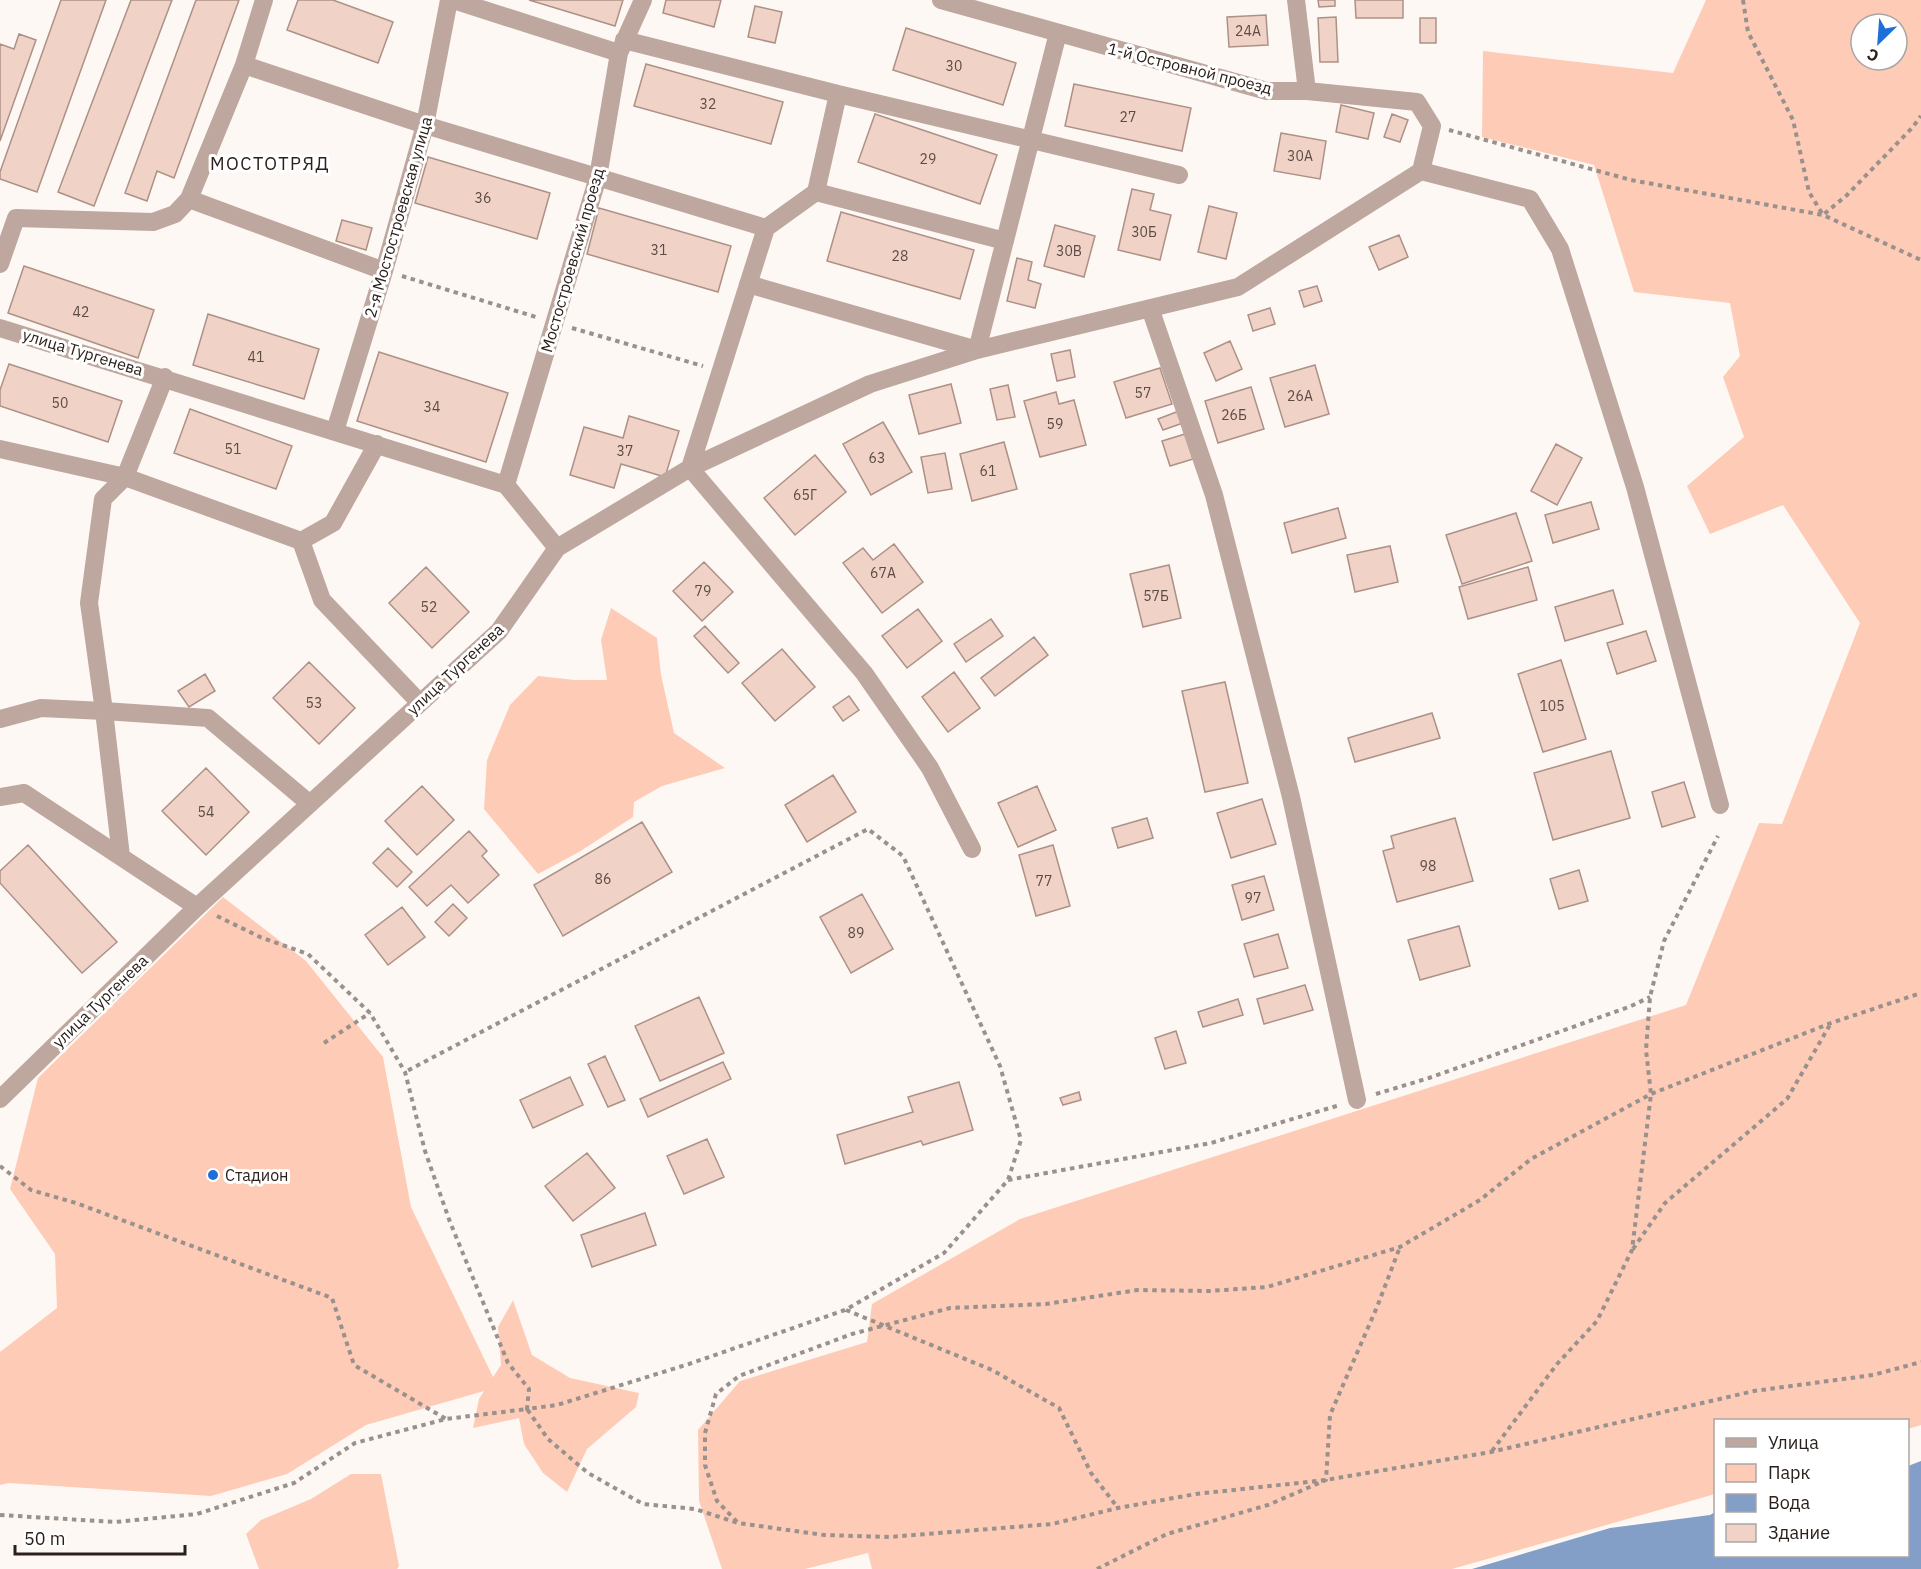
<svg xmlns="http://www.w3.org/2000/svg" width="1921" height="1569" viewBox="0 0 1921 1569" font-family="'IBM Plex Sans',sans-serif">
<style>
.green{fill:#fecbb6;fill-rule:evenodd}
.water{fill:#849fc7}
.building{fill:#f0d2c6;stroke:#ad9186;stroke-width:1.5}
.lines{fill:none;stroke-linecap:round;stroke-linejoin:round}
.path{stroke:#99918d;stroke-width:4;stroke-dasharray:4.5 4.5;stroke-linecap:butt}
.minor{stroke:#bea79e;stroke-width:18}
.poi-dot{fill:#206fd9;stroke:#fff;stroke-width:2}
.labels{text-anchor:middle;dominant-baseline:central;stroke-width:6;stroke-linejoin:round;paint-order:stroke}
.number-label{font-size:14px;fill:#5c4c46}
.street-label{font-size:16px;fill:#2b201b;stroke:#fff}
.poi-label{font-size:16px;fill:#2b201b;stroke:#fff;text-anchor:start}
.neighbourhood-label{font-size:18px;letter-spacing:1.5px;fill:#2b201b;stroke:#fff}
</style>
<rect width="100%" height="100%" fill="#fef8f5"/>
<path class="green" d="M1706,0H1921V1425L1908,1429V1420H1716L1715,1494L1452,1569H872L868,1553L805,1569H722L699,1501L698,1430L740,1381L867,1342L872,1304L1020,1219L1686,1005L1759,823L1782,824L1860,623L1783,505L1710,534L1687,486L1744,437L1723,377L1740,356L1730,303L1634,292L1594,165L1482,137L1483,51L1673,73ZM1861,24H1897V60H1861Z
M611,608L657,638L661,675L674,733L725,768L662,786L634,802L633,817L579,852L538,874L484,809L487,760L510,705L538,676L575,680H607L601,640Z
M223,897L306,961L383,1057L411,1207L493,1377L501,1365L498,1327L516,1295L513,1300L532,1355L570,1378L639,1393L636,1407L587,1449L567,1492L543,1473L524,1444L519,1418L473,1428L479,1399L484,1391L366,1425L287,1474L211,1496L9,1483L0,1485V1352L57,1308L55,1254L10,1189L38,1078Z
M351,1474H381L399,1566L397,1569H259L246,1534L261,1520L311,1499Z"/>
<path class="water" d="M1921,1461V1569H1472L1610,1528L1710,1515L1715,1512L1716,1556H1908V1466Z"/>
<path class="building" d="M61,0H106L37,192L0,179V172Z
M131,0H172L94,206L58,192Z
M196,0H239L174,178L157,171L147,201L125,193Z
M298,0H333L393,22L378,63L287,30Z
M529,0H623L615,26Z
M666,0H721L714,27L663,13Z
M1318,0H1335V6L1319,7Z
M1355,0H1403V18H1356Z
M755,6L782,12L775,43L748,37Z
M1266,15L1268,45L1229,47L1227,17Z
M1336,17L1338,62H1320L1318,18Z
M1420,18H1436V43H1420Z
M906,28L1016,63L1003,105L893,70Z
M19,34L36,40L0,141V44L14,49Z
M646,64L783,102L771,144L634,106Z
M1074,84L1191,108L1182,151L1065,126Z
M1341,105L1374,113L1368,139L1336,132Z
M875,114L997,155L980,204L858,162Z
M1392,114L1408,120L1400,142L1384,137Z
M1281,133L1326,141L1320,179L1274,171Z
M428,157L550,193L537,239L415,203Z
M1132,189L1154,194L1150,210L1171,215L1160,260L1118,250Z
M1209,206L1237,213L1226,259L1198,252Z
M599,208L731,246L718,292L587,254Z
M841,212L974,250L960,299L827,261Z
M342,220L372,228L366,250L336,241Z
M1055,225L1095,236L1084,277L1044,266Z
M1399,235L1408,257L1379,270L1369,247Z
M1017,258L1032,262L1028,280L1041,284L1035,308L1007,301Z
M24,266L154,310L138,358L8,313Z
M1317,286L1322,301L1304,307L1299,291Z
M1270,308L1275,324L1253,331L1248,315Z
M208,314L319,349L304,399L193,365Z
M1230,341L1242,369L1216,381L1204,353Z
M1070,350L1075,377L1057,381L1051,354Z
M379,352L508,393L486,462L357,421Z
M9,364L122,401L108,442L0,406V390Z
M1315,365L1329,414L1285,427L1270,378Z
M1160,368L1172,404L1126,418L1114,382Z
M951,384L961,423L919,434L909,395Z
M1008,385L1015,417L997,420L990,389Z
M1251,387L1264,429L1218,443L1205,401Z
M1056,392L1059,404L1074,400L1086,445L1040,457L1024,401Z
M190,409L292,446L276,489L174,453Z
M1179,411L1183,423L1163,430L1158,419Z
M629,416L679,431L665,477L621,464L614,488L570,475L584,427L623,438Z
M883,422L912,472L871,495L843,444Z
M1185,434L1193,459L1170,466L1162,441Z
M1004,442L1017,489L972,501L960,454Z
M1556,444L1582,458L1557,505L1531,491Z
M945,453L952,489L928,493L921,457Z
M815,455L846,492L795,535L764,498Z
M1591,502L1599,529L1553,543L1545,515Z
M1338,508L1346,538L1292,553L1284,523Z
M1516,513L1532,561L1462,584L1446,535Z
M894,544L923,582L882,613L843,563L863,548L873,560Z
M1390,546L1398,582L1355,592L1347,555Z
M704,562L733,592L702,621L673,591Z
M1169,565L1181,618L1143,627L1130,574Z
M426,567L469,612L432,648L389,603Z
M1528,567L1537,600L1468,619L1459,587Z
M1613,590L1623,624L1565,641L1555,607Z
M918,609L942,641L907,668L882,636Z
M991,619L1003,636L966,662L954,644Z
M705,626L739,663L728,673L694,636Z
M1646,631L1656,661L1617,674L1607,643Z
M1034,637L1048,655L995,696L981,678Z
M782,649L815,687L775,721L742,683Z
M1561,660L1586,739L1543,752L1518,674Z
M309,662L355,708L319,744L273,698Z
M954,672L980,708L948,732L922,697Z
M205,674L215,691L189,707L178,691Z
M1225,682L1248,783L1205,792L1182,691Z
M849,696L859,710L843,721L833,707Z
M1432,713L1440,738L1355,762L1348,738Z
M1611,751L1630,818L1553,840L1534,773Z
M206,768L249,812L206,855L162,811Z
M833,775L856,812L807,842L785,805Z
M1684,782L1695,817L1662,827L1652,792Z
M422,786L454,820L417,855L385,821Z
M1037,786L1056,830L1018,847L998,803Z
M1262,799L1276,844L1231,858L1217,813Z
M1147,818L1153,838L1118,848L1112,828Z
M1455,818L1473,881L1397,902L1383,851L1394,848L1391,836Z
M642,822L672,872L563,936L534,885Z
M469,831L487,851L482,856L499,875L468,903L451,885L427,906L409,887Z
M28,845L117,942L82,973L0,883V871Z
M1053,845L1070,906L1036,916L1019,855Z
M388,848L412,872L397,887L373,863Z
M1579,870L1588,901L1559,909L1550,879Z
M1264,876L1274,910L1242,920L1232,885Z
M862,894L893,949L851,973L820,917Z
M453,904L467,918L449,936L435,922Z
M402,907L425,937L388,965L365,935Z
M1459,926L1470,966L1420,980L1408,940Z
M1278,934L1288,968L1254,977L1244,944Z
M1305,985L1313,1010L1264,1024L1257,999Z
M699,997L724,1053L660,1081L635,1026Z
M1238,999L1243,1015L1203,1027L1198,1012Z
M1176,1031L1186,1063L1165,1069L1155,1038Z
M605,1056L625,1100L608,1107L588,1064Z
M723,1062L731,1079L648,1117L640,1099Z
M570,1077L583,1105L533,1128L520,1100Z
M959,1082L973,1130L923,1145L921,1141L845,1164L837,1135L913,1112L908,1097Z
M1079,1092L1081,1100L1063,1105L1060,1098Z
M707,1139L724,1177L684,1194L667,1156Z
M587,1153L615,1188L573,1221L545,1186Z
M645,1213L656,1245L592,1267L581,1235Z"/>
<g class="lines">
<path class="path" d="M1743,0L1748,32L1793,120L1809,192L1823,215L1847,195L1912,128L1921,116
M1449,130L1631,180L1823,215L1921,260
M402,276L536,317
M572,328L703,366
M217,916L260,937L308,954L370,1013L405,1072L425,1151L450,1222L508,1363L529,1389L527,1409L557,1405L689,1364L845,1310L944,1253L1008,1180L1021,1140L1000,1066L903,856L868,829L405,1072
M324,1043L370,1013
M1376,1094L1429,1078L1629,1007L1650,997
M0,1166L31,1190L76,1203L332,1298L354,1365L446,1419
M1008,1180L1211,1143L1340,1105
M1633,1249L1665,1203L1787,1099L1831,1023
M846,1310L992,1370L1059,1408L1091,1473L1118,1508
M1492,1451L1557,1364L1597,1321L1632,1250L1651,1094L1646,1050L1650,997L1664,941L1718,836
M0,1515L115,1522L197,1514L294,1483L355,1443L446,1419L527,1409L548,1439L588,1473L643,1504L695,1509L738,1523L824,1535L889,1537L1052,1524L1118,1508L1196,1494L1326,1480L1491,1452L1754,1391L1873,1375L1921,1362
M737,1522L717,1501L705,1465V1433L716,1394L739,1376L852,1334L950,1308L1046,1304L1138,1290L1209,1291L1267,1287L1400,1247L1480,1200L1531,1159L1651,1094L1831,1023L1921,993
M1097,1569L1167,1534L1268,1505L1326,1480L1330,1415L1377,1307L1400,1247"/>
<path class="minor" d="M453,0L619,53
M1296,0L1307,91
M624,40L838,94
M244,65L425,125L766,228L690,468L864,673L930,768L972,849
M1421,171L1530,199L1560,249L1635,487L1720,805
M816,192L838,94L1179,175
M189,199L384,271
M766,228L816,192L1005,241
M0,264L16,218L153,222L175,214L189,199L244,65L264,0
M748,284L977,350L1058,33
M1150,308L1214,495L1291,797L1357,1100
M0,328L506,485L557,548L499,631L197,907L0,1099
M165,377L125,477L103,499L89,603L104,711L208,718L310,804
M335,431L384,271L425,125L449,0
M0,449L125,477L301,541L333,523L377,444
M506,485L598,177L619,53L643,0
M301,541L322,600L420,703
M557,548L690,468L870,384L977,350L1238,287L1421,171L1432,126L1417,102L1307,91H1267L941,0
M0,719L41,708L104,711L121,856
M0,797L24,793L197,907"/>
</g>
<circle class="poi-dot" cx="213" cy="1175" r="6"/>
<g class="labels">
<g class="number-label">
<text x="1248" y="31">24А</text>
<text x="954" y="66">30</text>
<text x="708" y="104">32</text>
<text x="1128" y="117">27</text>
<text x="1300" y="156">30А</text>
<text x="928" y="159">29</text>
<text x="483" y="198">36</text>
<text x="1144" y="232">30Б</text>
<text x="659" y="250">31</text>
<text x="1069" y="251">30В</text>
<text x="900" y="256">28</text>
<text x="81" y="312">42</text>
<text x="256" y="357">41</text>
<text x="1143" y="393">57</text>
<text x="1300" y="396">26А</text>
<text x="60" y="403">50</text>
<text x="432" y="407">34</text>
<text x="1234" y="415">26Б</text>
<text x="1055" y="424">59</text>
<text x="233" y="449">51</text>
<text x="625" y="451">37</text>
<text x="877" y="458">63</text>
<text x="988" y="471">61</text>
<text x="805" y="495">65Г</text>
<text x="883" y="573">67А</text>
<text x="703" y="591">79</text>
<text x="1156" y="596">57Б</text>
<text x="429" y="607">52</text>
<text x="314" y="703">53</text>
<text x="1552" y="706">105</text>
<text x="206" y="812">54</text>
<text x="1428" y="866">98</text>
<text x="603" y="879">86</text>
<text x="1044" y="881">77</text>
<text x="1253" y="898">97</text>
<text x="856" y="933">89</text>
</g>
<g class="street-label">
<text transform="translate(1190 68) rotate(14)">1-й Островной проезд</text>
<text transform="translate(398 217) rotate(-74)">2-я Мостостроевская улица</text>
<text transform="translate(572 260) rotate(-74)">Мостостроевский проезд</text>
<text transform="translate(83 352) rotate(17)">улица Тургенева</text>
<text transform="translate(455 669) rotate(-43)">улица Тургенева</text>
<text transform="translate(100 1001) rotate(-44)">улица Тургенева</text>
</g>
<g class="poi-label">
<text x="225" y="1175">Стадион</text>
</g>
<g class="neighbourhood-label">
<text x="270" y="163">МОСТОТРЯД</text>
</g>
</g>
<rect x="1714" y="1419" width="195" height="138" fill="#ffffff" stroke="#aaa6a4" stroke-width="1.5"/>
<rect x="1726" y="1438" width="30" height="9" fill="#bea79e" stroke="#aaa6a4" stroke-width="1.5"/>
<text x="1768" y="1449" font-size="18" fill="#2b201b">Улица</text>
<rect x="1726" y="1464" width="30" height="18" fill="#fecbb6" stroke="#aaa6a4" stroke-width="1.5"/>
<text x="1768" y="1479" font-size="18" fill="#2b201b">Парк</text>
<rect x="1726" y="1494" width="30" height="18" fill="#849fc7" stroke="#aaa6a4" stroke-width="1.5"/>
<text x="1768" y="1509" font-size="18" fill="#2b201b">Вода</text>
<rect x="1726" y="1524" width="30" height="18" fill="#f0d2c6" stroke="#aaa6a4" stroke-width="1.5"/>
<text x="1768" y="1539" font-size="18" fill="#2b201b">Здание</text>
<g transform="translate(1879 42) rotate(205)"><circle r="28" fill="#ffffff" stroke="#aaa6a4" stroke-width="1.5"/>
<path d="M0-4.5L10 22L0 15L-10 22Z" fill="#206fd9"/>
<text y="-9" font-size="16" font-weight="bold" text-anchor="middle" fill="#2b201b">С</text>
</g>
<path d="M15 1545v9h170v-9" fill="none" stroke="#2b201b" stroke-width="3"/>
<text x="24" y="1545" font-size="18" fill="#2b201b" stroke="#ffffff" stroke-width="4.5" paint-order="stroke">50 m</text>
</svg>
